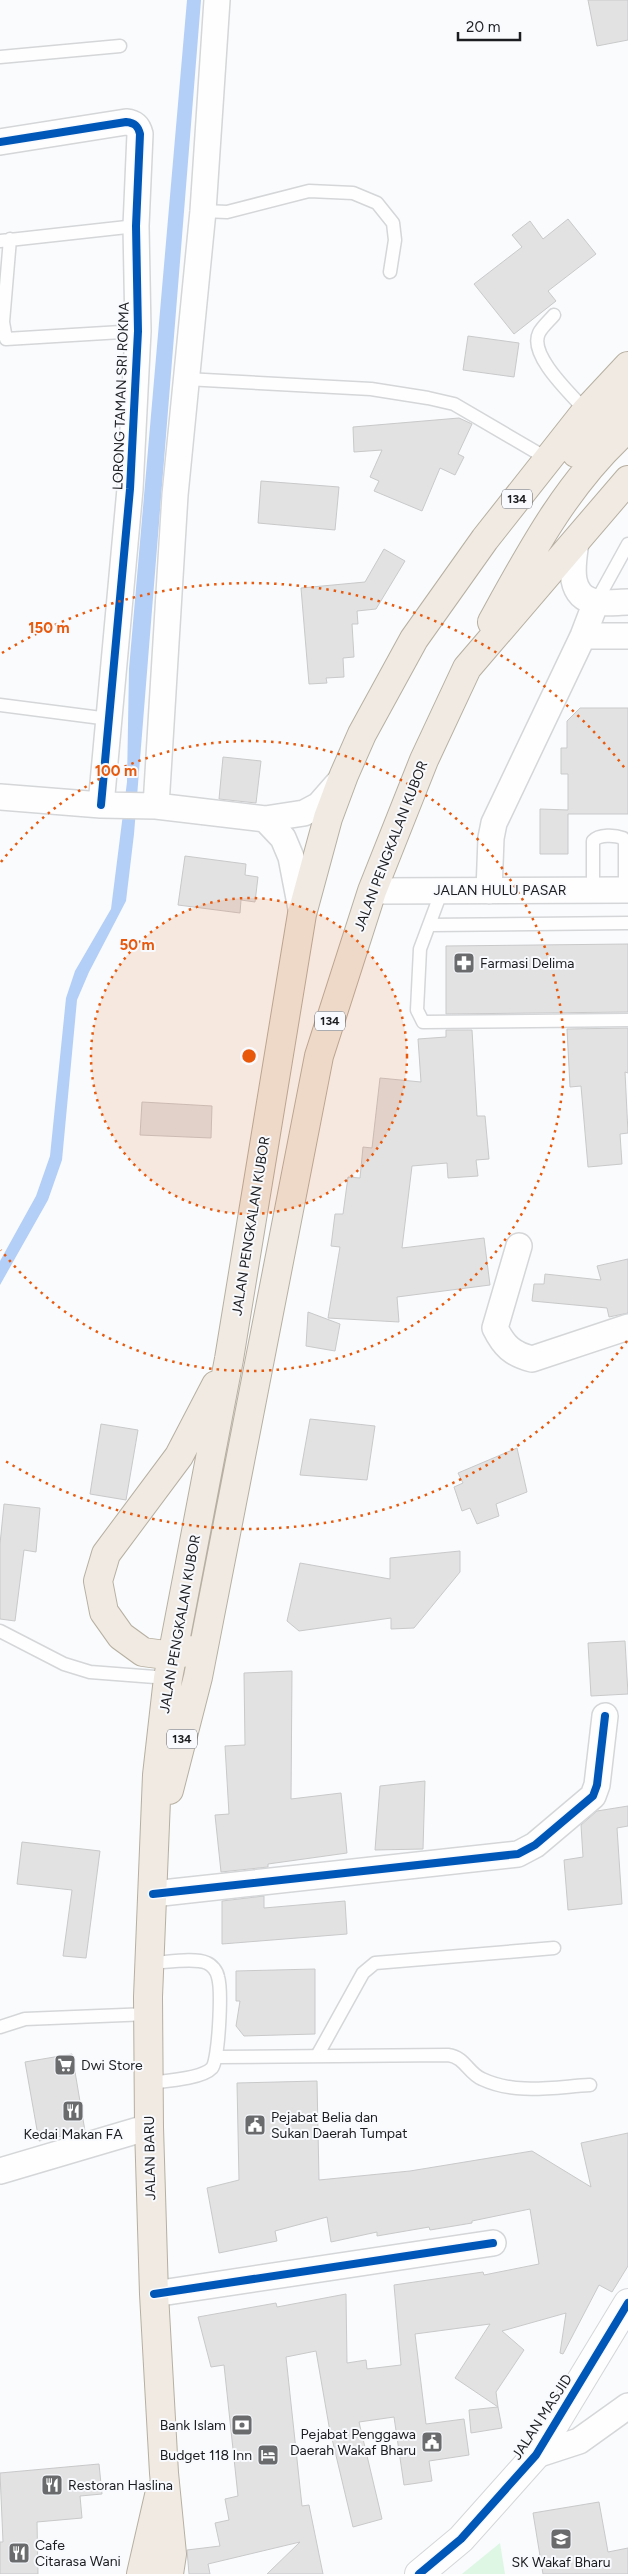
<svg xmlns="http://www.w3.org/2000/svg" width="628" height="2574" viewBox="0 0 628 2574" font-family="Figtree,sans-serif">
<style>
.green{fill:#def6e4}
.water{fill:#b3cef7}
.building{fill:#e2e2e3;stroke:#c9c9ca}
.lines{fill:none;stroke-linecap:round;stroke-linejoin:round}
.lane-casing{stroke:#d4d6d8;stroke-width:15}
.street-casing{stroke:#d4d6d8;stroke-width:28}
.secondary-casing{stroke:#d4d6d8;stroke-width:30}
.primary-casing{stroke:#b7afa1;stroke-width:30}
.lane{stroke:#fefeff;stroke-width:12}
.street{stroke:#fefeff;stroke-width:25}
.secondary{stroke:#fefeff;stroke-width:28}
.primary{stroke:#f0eae2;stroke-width:28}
.cycleway-casing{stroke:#f8fafe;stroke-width:11}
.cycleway{stroke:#0057b8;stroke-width:8}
.ring{fill:none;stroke:#e8590c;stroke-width:2.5;stroke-dasharray:2.5 5}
.labels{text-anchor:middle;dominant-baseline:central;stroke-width:4;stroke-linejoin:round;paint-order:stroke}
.shield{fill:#f8fafe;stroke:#5e5f63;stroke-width:1}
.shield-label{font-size:12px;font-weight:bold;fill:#1c1d20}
.street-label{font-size:14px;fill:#1c1d20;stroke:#f8fafe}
.poi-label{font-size:14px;fill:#1c1d20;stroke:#f8fafe;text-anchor:start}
.centre{fill:#e8590c;stroke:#f8fafe;stroke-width:2.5}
.ring-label{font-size:15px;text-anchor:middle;font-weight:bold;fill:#e8590c;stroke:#f8fafe;stroke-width:4;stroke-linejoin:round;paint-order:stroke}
</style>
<rect width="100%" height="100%" fill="#f9fbfd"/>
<path class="green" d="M500,2543L505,2574H462Z"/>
<path class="water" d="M187,0H201L134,834L126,901L89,972L77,1000L62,1160L48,1200L0,1285V1261L36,1196L50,1156L66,998L75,971L111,909L127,782L129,669Z"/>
<path class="building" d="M588,0H628V40L597,46Z
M568,219L596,254L548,291L556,301L514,334L474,284L522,247L512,235L530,221L543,239Z
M468,336L519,343L514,377L463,370Z
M459,418L472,424L458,454L464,457L455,475L440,468L422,511L374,491L379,481L370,477L382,450L354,452L353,427Z
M261,481L339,487L335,530L258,523Z
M384,549L405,561L376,609L357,611L358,624H352L354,657L343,658L344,677L326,678L327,683L309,684L301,588L365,582Z
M580,708H628V814H568V854H540V809L568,810V774H561V748H567V721Z
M223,757L261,761L256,803L219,799Z
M185,856L246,864L245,875L258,877L255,902L241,900L240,913L178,905Z
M628,944V1012L446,1014V946Z
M628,1028V1073L625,1072L628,1133L620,1134L622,1164L588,1167L581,1086L570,1087L567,1029Z
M446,1030H472L477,1116H485L489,1159L476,1160L478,1176L448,1178L447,1163L412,1166L402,1248L484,1238L490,1285L397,1297L399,1322L328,1318L340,1247L331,1246L335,1214H343L348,1177L360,1178L363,1147L372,1148L380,1078L421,1082L418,1039L446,1037Z
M142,1102L212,1106L211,1138L140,1135Z
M628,1259V1313L609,1317L607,1308L532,1301L534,1284H544L545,1274L601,1280L597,1266Z
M308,1312L340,1324L335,1351L306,1346Z
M310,1419L375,1426L367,1480L300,1475Z
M101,1424L138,1430L126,1500L90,1494Z
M517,1448L527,1492L496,1504L499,1516L477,1524L470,1508L462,1511L454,1487L463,1483L458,1473Z
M4,1504L40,1508L36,1552L24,1550L15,1621L0,1619V1544Z
M460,1551V1572L414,1628L391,1629V1618L299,1631L287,1621L300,1563L390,1579V1558Z
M625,1641L628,1694L591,1696L588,1643Z
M292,1671L291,1799L341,1793L347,1853L268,1864V1867L221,1872L215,1815L229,1814L225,1746L245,1745L244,1673Z
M425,1781L423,1849L375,1850L380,1786Z
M628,1806V1826L617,1828L622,1904L568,1910L564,1860L583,1857L581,1825L597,1811Z
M22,1842L100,1851L86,1958L63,1956L72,1890L17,1884Z
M264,1896V1908L345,1901L347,1934L222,1944V1901Z
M315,1969V2034L244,2036L236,2026L240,2001H236V1971Z
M72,2054L85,2131L39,2141L25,2062Z
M317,2081L319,2180L410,2171L532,2151L591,2187L581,2143L628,2133V2266L612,2292L599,2285L563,2354L560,2353L566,2313L502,2331L524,2350L496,2392L498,2407L455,2378L490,2324L415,2334L426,2424L464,2419L469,2455L429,2461L432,2481L404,2485L394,2417L359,2422L382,2519L353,2527L329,2426L316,2351L286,2357L302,2506L309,2505L323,2574H267L300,2542L208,2564L210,2574H189L187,2550L220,2546L215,2523L229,2520L225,2499L238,2496L224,2365L211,2367L198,2317L276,2303L277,2307L346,2294L347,2363L366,2360L367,2369L401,2365L394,2285L483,2272L484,2275L539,2264L530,2209L472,2221V2223L430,2230L429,2227L377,2236V2232L331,2242L327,2217L275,2231L277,2241L219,2253L207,2188L239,2180L237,2083Z
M498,2407L502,2428L471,2433L469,2410Z
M99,2464L102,2494L80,2496L82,2518L37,2522L38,2574H0V2542H3L0,2473Z
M599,2502L608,2552L628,2548V2574H543L533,2513Z"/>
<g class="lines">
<g class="lane-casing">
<path id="lane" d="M0,57L120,46
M203,211L227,212L309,191L353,193L377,203L393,223L395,240L390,272
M10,239L3,322L6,339L138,331
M0,241L136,226
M554,315C550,320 542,327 539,333C528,355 572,395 586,411
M186,379L371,389L428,398L454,404L548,459
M596,602L628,544
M0,705L109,719
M442,890L420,949L417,1010L423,1022L628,1020
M593,890V841C599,834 615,835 623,838L625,843V890
M429,925L628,923
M0,1631L64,1664L90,1672L168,1678
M0,2027L25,2019L149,2014
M317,2056L363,1973L375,1963L554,1948
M217,2057L448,2055C465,2057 468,2073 482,2079C516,2095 554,2087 590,2085
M149,2083C164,2081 202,2079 212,2068C219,2059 222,1990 218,1977C217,1971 212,1965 207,1963C194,1957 163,1963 149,1963"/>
</g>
<g class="street-casing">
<path id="street" d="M0,142L126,122C135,123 138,126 140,134L136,226L138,331L130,489L101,805
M576,542C573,563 566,596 596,602C606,604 618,602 628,602
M583,636H628
M0,797L101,805L156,806L265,819L304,813L319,805L340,781
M156,806L175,495L203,211L217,0
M265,819L283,838L291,857L302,914
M372,891L628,890
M489,891L491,838L494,823L583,636L596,602
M519,1246L495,1328C504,1346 512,1354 532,1359L628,1327
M153,1894L518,1854L535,1845L593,1796L597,1785L605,1716
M0,2171L149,2127
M154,2294L493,2243
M536,2455L579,2441L628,2406"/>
</g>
<g class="secondary-casing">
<path id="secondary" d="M419,2574L461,2539L536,2455L628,2303"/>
</g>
<g class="primary-casing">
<path id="primary" d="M576,453L628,395
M492,622C530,553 568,481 628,428
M190,1650L173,1656L143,1652L121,1636L104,1612L98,1581L106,1554L179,1456L216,1385
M169,1790L198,1677L319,1056L372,891L424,760L467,668L628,480
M141,2574L160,2491
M169,2574L172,2554L164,2473L154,2294L149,2127L148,1997L157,1775L168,1678L229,1359L302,914L328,818L344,775L362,734L414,639L485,539L586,411L628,366"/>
</g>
<use href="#lane" class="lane"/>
<use href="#street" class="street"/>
<use href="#secondary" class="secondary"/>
<use href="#primary" class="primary"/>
<g class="cycleway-casing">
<path id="cycleway" d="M0,142L126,122C135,123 138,126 140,134L136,226L138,331L130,489L101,805
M153,1894L518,1854L535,1845L593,1796L597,1785L605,1716
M154,2294L493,2243
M419,2574L461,2539L536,2455L628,2303"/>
</g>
<use href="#cycleway" class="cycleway"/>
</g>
<circle cx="249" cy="1056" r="158" fill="#e8590c" fill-opacity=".12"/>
<g class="ring">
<circle cx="249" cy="1056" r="158"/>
<path d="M1 862A315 315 0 1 1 1 1250"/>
<path d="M627 1341A473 473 0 0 1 2 1459M2 653A473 473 0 0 1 627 771"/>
</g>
<defs>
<g id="pharmacy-square" transform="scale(1.125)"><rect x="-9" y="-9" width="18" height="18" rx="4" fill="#696b6d" stroke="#f8fafe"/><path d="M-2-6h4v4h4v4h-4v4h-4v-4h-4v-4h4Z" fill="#fff"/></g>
<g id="supermarket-square" transform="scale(1.125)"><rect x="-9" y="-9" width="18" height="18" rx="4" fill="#696b6d" stroke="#f8fafe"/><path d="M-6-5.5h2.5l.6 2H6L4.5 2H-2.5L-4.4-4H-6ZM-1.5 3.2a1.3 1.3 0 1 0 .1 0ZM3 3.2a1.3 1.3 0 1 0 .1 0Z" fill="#fff"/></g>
<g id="restaurant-square" transform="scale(1.125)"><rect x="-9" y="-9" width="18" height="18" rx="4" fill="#696b6d" stroke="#f8fafe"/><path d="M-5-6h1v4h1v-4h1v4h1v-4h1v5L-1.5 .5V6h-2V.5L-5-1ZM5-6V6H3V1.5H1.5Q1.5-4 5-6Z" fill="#fff"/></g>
<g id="civic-square" transform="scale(1.125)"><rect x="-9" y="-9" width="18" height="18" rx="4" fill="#696b6d" stroke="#f8fafe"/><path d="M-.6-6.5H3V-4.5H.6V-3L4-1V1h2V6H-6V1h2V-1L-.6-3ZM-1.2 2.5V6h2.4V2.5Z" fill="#fff"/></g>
<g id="bank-square" transform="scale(1.125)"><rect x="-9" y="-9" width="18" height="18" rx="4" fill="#696b6d" stroke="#f8fafe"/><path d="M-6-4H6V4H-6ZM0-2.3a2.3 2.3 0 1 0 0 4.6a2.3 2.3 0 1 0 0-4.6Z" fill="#fff"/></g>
<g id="hotel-square" transform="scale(1.125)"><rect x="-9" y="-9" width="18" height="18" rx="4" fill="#696b6d" stroke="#f8fafe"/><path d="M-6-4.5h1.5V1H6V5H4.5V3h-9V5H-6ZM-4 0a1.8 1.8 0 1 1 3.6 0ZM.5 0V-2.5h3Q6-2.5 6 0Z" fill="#fff"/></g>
<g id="school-square" transform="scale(1.125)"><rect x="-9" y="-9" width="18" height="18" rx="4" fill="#696b6d" stroke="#f8fafe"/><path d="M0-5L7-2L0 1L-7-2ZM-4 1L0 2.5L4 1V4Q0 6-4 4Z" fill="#fff"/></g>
</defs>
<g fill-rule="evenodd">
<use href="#pharmacy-square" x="464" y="963"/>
<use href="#supermarket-square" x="65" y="2065"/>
<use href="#restaurant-square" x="73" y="2111"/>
<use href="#civic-square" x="255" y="2125"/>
<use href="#bank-square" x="242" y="2425"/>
<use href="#civic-square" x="432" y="2442"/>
<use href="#hotel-square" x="268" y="2455"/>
<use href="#restaurant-square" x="52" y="2485"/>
<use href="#school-square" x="561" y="2539"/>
<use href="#restaurant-square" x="19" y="2553"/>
</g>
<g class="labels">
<g class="shield">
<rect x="502" y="489.5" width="30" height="19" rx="4"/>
<rect x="315" y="1011.5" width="30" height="19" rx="4"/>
<rect x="167" y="1729.5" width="30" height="19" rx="4"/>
</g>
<g class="shield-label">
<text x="517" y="499">134</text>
<text x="330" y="1021">134</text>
<text x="182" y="1739">134</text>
</g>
<g class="street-label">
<text transform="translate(121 396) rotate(-88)">LORONG TAMAN SRI ROKMA</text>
<text transform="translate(391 846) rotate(-69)">JALAN PENGKALAN KUBOR</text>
<text x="500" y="890">JALAN HULU PASAR</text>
<text transform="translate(251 1226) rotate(-81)">JALAN PENGKALAN KUBOR</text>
<text transform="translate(180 1624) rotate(-80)">JALAN PENGKALAN KUBOR</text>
<text transform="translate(150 2158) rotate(-91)">JALAN BARU</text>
<text transform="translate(542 2417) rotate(-57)">JALAN MASJID</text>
</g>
<g class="poi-label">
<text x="480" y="963">Farmasi Delima</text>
<text x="81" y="2065">Dwi Store</text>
<text x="271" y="2117">Pejabat Belia dan<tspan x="271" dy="16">Sukan Daerah Tumpat</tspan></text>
<text x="73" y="2134" text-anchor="middle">Kedai Makan FA</text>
<text x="226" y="2425" text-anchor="end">Bank Islam</text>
<text x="416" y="2434" text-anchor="end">Pejabat Penggawa<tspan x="416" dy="16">Daerah Wakaf Bharu</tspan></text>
<text x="252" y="2455" text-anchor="end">Budget 118 Inn</text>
<text x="68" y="2485">Restoran Haslina</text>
<text x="35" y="2545">Cafe<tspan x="35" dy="16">Citarasa Wani</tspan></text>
<text x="561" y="2562" text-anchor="middle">SK Wakaf Bharu</text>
</g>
</g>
<circle cx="249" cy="1056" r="8" class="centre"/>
<g class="ring-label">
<text x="49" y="633">150 m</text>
<text x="116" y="776">100 m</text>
<text x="137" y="950">50 m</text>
</g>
<path d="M458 32v8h62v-8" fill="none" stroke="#1c1d20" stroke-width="2.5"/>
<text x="466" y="32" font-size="15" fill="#1c1d20" stroke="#f8fafe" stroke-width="4" paint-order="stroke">20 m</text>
</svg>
